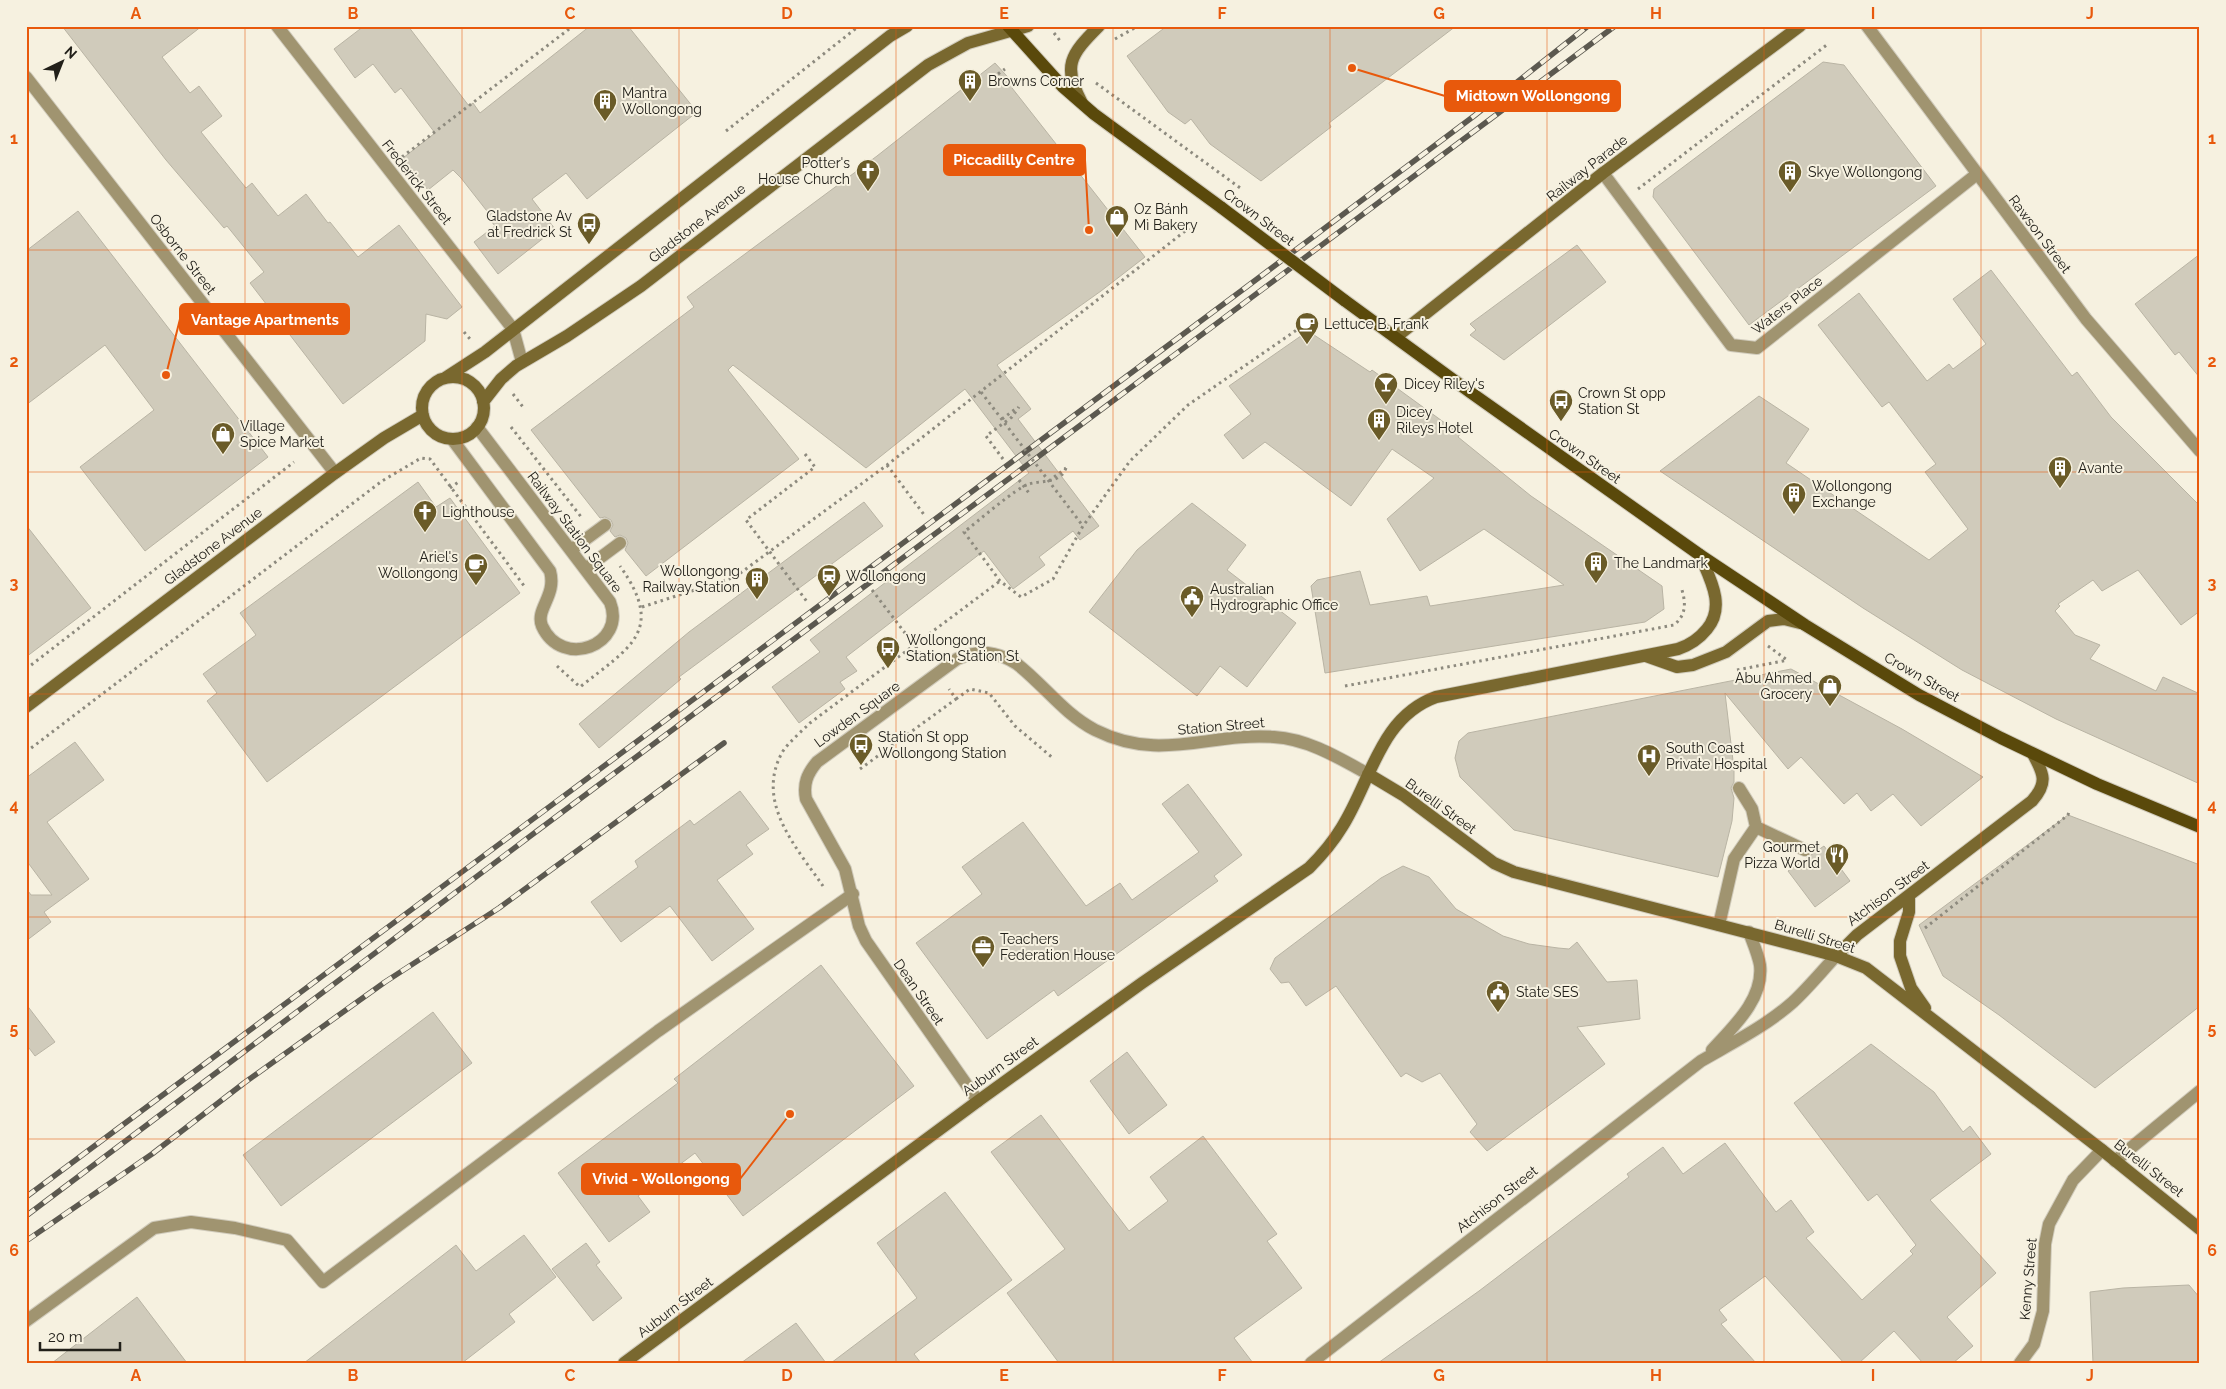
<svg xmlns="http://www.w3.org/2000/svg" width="2226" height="1389" viewBox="0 0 2226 1389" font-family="Raleway,sans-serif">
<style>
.building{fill:#d0cbbb;stroke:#b9b4a4}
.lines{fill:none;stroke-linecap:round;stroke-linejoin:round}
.lane-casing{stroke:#d0cbbc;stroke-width:14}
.street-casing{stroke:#d0cbbc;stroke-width:14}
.secondary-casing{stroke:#d0cbbc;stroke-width:14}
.primary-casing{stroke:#d0cbbc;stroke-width:14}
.path{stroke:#8d8a7e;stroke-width:3;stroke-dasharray:2.5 4;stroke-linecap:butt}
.lane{stroke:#a09470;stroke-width:12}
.street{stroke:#a09470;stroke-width:12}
.secondary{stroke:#79682f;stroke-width:12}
.primary{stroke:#5a490b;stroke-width:12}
.rail-casing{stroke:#5c5950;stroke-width:5.5}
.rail{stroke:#f6f1e0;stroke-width:4;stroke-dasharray:11;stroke-linecap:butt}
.primary-bridge-casing{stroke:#d0cbbc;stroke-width:14;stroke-linecap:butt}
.path-bridge{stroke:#8d8a7e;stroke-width:3;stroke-dasharray:2.5 4;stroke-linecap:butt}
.primary-bridge{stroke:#5a490b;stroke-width:12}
.grid{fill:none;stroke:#e8590c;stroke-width:1;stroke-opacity:0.55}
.labels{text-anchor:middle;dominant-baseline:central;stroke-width:4;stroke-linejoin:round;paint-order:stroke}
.poi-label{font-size:14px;fill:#22201a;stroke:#f6f1e0;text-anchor:start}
.street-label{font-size:14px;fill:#22201a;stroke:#f6f1e0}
.leader{fill:none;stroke:#e8590c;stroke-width:2}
.callout-dot{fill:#e8590c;stroke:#f6f1e0;stroke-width:2}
.callout{fill:#e8590c;stroke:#e8590c;stroke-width:2}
.callout-label{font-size:15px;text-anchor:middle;font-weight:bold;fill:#fff}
.neatline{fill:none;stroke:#e8590c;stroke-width:2}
.grid-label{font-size:16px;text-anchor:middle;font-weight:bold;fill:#e8590c}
</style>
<rect width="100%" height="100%" fill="#f6f1e0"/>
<path class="building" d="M62,26H202L162,57L190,93L199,86L222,116L201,132L246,188L252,183L278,216L306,194L328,223L330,222L358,257L399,225L462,307L447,319L426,314L425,341L343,404L250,283L264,272L227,226L224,228L166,160Z
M364,26H408L469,106L473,103L480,113L590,26H628L697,112L587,199L566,173L532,199L555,229L498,274L474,242L495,226L488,217L490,215L461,178L453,170L428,190L403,158L435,133L401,88L395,93L373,64L355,78L334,49Z
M1167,26H1456L1329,123L1331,127L1261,181L1210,144L1191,119L1185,124L1168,112L1127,56Z
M1823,62L1844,65L1936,186L1749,325L1653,197L1654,189Z
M995,63L1015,85L1012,88L1145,257L1101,291L997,365L1031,409L1018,419L1099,526L1080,540L1073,531L1039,557L1045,565L1013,589L984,551L981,553L846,657L857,671L840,682L845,689L799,723L772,687L820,652L810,640L1029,473L965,389L866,468L733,365L728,370L799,459L646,576L625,550L628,543L626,538L620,535L615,537L610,531L613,525L611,520L605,517L600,518L531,430L694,307L687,297L877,156Z
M78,211L268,457L145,551L80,467L154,410L105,345L26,405V251Z
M1577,245L1606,282L1504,360L1470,335L1476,330L1470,324Z
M2200,254V378L2179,352L2175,355L2135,304Z
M1991,270L2072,376L2077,372L2111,417L2200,506V611L2181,625L2138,570L2102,591L2093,580L2058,604L2060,606L2055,611L2075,635L2100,645L2090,659L2156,691L2163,677L2200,694V784L2056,719L1962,670L1863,608L1660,471L1759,396L1809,429L1786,463L1929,560L1968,529L1925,472L1936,464L1889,402L1882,407L1818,325L1859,293L1927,381L1949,364L1953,369L1986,344L1953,299Z
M1308,331L1370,372L1372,370L1460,434L1458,437L1531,496L1662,586L1664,609L1645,622L1325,673L1311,586L1317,580L1360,571L1370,605L1427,596L1430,606L1564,585L1484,529L1420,571L1387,519L1434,478L1392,449L1351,506L1265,442L1243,459L1224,435L1251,414L1229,386Z
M418,482L436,507L450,498L520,593L267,782L207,701L217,693L203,674L256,635L240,613Z
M864,502L883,526L679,677L681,679L599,748L579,724L689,632Z
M1192,503L1246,545L1227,570L1296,623L1247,687L1220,666L1197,696L1089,612L1137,550Z
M26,525L91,608L26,657Z
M1791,669L1902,729L1983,777L1921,826L1893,794L1871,811L1857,793L1844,804L1801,757L1788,769L1725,693L1734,769V782L1731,788L1734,798L1732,821L1718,877L1514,830L1460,777L1455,758L1459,741L1468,733Z
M75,742L104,780L47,822L89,879L44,912L51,922L26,941V888L31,895H52L26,860V778Z
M1188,784L1242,855L1214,876L1218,881L1058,996L1054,990L987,1039L916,943L982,894L962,867L1023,822L1086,906L1120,883L1132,900L1199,852L1162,804Z
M740,791L769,829L746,845L753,854L717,880L754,929L712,961L670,906L621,942L591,902L638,867L635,861L690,820L694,825Z
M2068,815L2200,865V1006L2095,1088L1999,1015L1943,976L1919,925Z
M1824,846L1850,881L1815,907L1788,871Z
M1403,866L1429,877L1456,909L1503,936L1529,944L1558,948L1569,949L1577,942L1607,982L1637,980L1640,1019L1577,1027L1605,1064L1487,1151L1470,1132L1477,1124L1440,1073L1422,1082L1406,1073L1401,1077L1336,986L1306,1006L1289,982L1281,983L1270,969L1275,958L1381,878Z
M821,965L914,1086L743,1216L695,1153L638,1196L650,1212L609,1242L558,1173L678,1083L674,1079Z
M26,1004L55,1042L35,1056L26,1044Z
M433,1012L472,1063L281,1206L243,1155Z
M1871,1044L1934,1092L1963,1132L1970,1126L1991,1154L1930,1200L1996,1273L1947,1317L1973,1346L1953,1363H1923L1894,1331L1859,1363H1844L1765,1276L1719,1310L1727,1320L1721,1324L1756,1363H1378L1479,1291L1629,1177L1627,1174L1663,1147L1683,1174L1725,1143L1776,1212L1791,1200L1814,1232L1806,1238L1862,1300L1913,1254L1910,1251L1916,1245L1877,1194L1868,1201L1794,1103Z
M1127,1052L1167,1105L1129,1134L1090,1081Z
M1041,1115L1129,1231L1168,1201L1150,1177L1203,1136L1277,1234L1267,1241L1302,1288L1234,1338L1253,1363H1059L1007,1293L1065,1249L991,1152Z
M945,1192L1012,1280L914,1354L921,1363H831L917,1298L877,1243Z
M524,1235L556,1277L509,1314L515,1322L462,1363H304L456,1245L476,1271Z
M586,1243L600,1262L596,1265L622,1298L593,1321L552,1269Z
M2189,1285L2200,1298V1363H2093L2090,1292L2123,1288Z
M137,1297L187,1363H52Z
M796,1323L826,1363H741Z"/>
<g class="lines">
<g class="lane-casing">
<path id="lane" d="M452,439L550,571C557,596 535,609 542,626C562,670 627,645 610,602L477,427
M571,550L605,525
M585,569L620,543
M1756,827L1805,850
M1719,925L1734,859L1756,827L1752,809L1739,788
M2115,1161L2200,1091
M26,1321L154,1228L191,1222L235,1228L287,1240L323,1282L658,1031L853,894"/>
</g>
<g class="street-casing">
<path id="street" d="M277,26L513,329L522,362
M1867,26L2086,319L2200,451
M26,77L335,473
M1603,173L1731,345L1757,348L1977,174
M1712,1050C1733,1027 1764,999 1760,965C1758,954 1753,943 1749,932
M978,1101L866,941L859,926L845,869L806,799C803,784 807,774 817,762L957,659C980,649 996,651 1017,664C1044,685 1064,714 1095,730C1161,763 1209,732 1274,737C1308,739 1339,758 1368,774
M1311,1363L1701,1061C1732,1043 1766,1026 1793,1002C1808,988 1822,971 1836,956
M2020,1363L2034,1344L2043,1311L2045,1244L2049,1224L2073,1180L2102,1150"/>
</g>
<g class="secondary-casing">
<path id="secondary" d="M1082,103C1062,66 1070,55 1099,26
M1396,337L1603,173L1800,26
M422 408a31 31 0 1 1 62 0a31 31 0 1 1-62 0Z
M445,378L485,352L890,36L907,26
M483,402L501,379L516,366L567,336L641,286L928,65L968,43L1028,26
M1646,656L1677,667L1693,665L1726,652L1768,621L1784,619L1800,623
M26,707L335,473L384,438L423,415
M1368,774L1403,795L1494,863L1514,872L1803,947L1836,956L1866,968L2102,1150L2200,1229
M1909,896V912L1900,941V956L1911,988L1925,1008
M1836,956L1857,935L2032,801C2048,783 2044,774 2033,754
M624,1363L978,1101L1142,983L1309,868C1321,856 1333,842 1342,827C1371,781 1380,717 1436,697L1678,649C1690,645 1699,639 1707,629C1726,606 1710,579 1700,555"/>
</g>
<g class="primary-casing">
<path id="primary" d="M1008,26L1063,87L1094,114L1222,208
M1344,300L1470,392L1700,555L1805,625L1919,695L2001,738L2097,784L2200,827"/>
</g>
<path class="path" d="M1054,33L1061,42
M1115,39L1138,26
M998,74L1005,69
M1096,83L1243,190
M726,131L859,26
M402,157L573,26
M1638,189L1828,44
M464,332L470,339
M513,394L523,407
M1002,419L1018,407
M511,427L582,518
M805,454L815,467L746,520L808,603
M1003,459L986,436L1012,417L1019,407
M887,465L925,516
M1066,468C1060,484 1042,480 1029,484C1017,487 976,523 964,532L1000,581L1021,597L1053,579L1083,526L1130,461L1188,405L1314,318
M1019,480L1029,493
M450,488L460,481
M872,590L925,659
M642,607L735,577L887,465L1189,228
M1768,646L1787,660
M557,666L580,687C630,647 666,631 620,566
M26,669L294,462
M1737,670L1788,660
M1345,686L1674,625C1686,615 1686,604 1682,590
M956,699L970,689L989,693L1015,726L1054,759
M26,752L382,481L421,458L430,459L525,587
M860,769L956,699L949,689
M823,886C796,847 754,801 783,751C790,741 801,732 810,723L1000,581
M1925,928L2068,815L2069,811"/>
<use href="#lane" class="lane"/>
<use href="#street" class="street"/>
<use href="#secondary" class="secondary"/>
<use href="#primary" class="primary"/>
<g class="rail-casing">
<path id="rail" d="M26,1197L1241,291L1474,116L1588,26
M26,1216L537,831L1615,26
M26,1241L152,1154L244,1083L385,982L499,908L724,743"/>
</g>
<use href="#rail" class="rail"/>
<g class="primary-bridge-casing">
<path id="primary-bridge" d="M1222,208L1344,300"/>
</g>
<path class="path-bridge" d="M981,392L1083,526
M1049,481L1066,468"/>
<use href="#primary-bridge" class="primary-bridge"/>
</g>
<path class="grid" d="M245,26V1363M462,26V1363M679,26V1363M896,26V1363M1113,26V1363M1330,26V1363M1547,26V1363M1764,26V1363M1981,26V1363M26,250H2200M26,472H2200M26,694H2200M26,917H2200M26,1139H2200"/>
<defs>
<g id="building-pin" transform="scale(1.25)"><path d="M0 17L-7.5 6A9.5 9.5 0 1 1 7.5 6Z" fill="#6a5b28" stroke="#f6f1e0"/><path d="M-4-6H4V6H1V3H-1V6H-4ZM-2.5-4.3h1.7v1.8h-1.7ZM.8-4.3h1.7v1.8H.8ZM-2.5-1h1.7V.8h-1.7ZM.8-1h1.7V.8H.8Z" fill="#fff"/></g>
<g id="church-pin" transform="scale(1.25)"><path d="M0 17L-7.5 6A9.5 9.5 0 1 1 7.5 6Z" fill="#6a5b28" stroke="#f6f1e0"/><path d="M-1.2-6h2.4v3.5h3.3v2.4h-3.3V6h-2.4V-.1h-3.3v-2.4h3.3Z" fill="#fff"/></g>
<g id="shop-pin" transform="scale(1.25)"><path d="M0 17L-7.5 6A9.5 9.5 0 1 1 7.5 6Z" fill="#6a5b28" stroke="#f6f1e0"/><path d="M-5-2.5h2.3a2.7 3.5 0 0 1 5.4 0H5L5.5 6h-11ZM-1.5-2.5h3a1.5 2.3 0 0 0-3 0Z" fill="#fff"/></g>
<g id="bus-pin" transform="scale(1.25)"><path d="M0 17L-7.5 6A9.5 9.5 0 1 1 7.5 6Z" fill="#6a5b28" stroke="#f6f1e0"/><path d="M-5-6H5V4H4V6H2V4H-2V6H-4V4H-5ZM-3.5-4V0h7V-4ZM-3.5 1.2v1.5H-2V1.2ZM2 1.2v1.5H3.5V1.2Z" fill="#fff"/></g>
<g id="cafe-pin" transform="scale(1.25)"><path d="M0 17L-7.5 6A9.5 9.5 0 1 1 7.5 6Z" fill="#6a5b28" stroke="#f6f1e0"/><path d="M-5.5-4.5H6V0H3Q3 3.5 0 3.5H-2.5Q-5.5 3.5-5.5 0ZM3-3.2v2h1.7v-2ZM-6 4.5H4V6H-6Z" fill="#fff"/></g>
<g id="bar-pin" transform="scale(1.25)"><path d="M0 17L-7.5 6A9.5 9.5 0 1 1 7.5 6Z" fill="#6a5b28" stroke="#f6f1e0"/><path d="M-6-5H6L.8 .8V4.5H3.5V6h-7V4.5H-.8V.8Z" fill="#fff"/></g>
<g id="station-pin" transform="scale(1.25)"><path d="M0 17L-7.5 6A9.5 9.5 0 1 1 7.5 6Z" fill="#6a5b28" stroke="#f6f1e0"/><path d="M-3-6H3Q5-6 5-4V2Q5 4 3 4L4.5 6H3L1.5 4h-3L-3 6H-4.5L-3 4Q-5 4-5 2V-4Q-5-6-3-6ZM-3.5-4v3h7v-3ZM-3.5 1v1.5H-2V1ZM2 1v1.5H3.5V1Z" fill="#fff"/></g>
<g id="civic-pin" transform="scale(1.25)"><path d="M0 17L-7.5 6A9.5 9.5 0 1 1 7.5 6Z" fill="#6a5b28" stroke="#f6f1e0"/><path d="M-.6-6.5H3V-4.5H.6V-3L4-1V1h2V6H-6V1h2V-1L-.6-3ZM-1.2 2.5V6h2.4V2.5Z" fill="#fff"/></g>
<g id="hospital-pin" transform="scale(1.25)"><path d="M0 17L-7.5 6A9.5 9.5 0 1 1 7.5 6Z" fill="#6a5b28" stroke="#f6f1e0"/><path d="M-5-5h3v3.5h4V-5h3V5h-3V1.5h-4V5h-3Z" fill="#fff"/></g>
<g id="restaurant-pin" transform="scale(1.25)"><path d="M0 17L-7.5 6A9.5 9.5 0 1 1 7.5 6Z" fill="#6a5b28" stroke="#f6f1e0"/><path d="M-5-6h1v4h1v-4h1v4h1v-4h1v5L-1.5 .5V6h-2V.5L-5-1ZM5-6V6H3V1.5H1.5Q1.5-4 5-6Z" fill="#fff"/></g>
<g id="office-pin" transform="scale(1.25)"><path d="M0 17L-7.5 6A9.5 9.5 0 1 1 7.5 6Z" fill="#6a5b28" stroke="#f6f1e0"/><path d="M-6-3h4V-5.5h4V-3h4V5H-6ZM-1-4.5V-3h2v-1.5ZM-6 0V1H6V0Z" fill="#fff"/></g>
</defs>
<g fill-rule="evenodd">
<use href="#building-pin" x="970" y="81"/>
<use href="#building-pin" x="605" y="101"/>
<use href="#church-pin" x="868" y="171"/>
<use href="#building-pin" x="1790" y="172"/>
<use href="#shop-pin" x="1117" y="217"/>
<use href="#bus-pin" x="589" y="224"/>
<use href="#cafe-pin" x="1307" y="324"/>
<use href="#bar-pin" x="1386" y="384"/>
<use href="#bus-pin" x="1561" y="401"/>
<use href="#building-pin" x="1379" y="420"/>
<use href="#shop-pin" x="223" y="434"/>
<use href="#building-pin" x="2060" y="468"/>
<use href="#building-pin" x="1794" y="494"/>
<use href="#church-pin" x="425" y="512"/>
<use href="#building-pin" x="1596" y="563"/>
<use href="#cafe-pin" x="476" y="565"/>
<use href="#station-pin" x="829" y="576"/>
<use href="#building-pin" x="757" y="579"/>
<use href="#civic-pin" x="1192" y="597"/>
<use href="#bus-pin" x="888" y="648"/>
<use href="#shop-pin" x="1830" y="686"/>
<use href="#bus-pin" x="861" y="745"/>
<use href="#hospital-pin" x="1649" y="756"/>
<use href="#restaurant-pin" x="1837" y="855"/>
<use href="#office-pin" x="983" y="947"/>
<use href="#civic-pin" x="1498" y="992"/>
</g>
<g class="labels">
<g class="poi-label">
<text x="988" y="81">Browns Corner</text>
<text x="622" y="93">Mantra<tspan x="622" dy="16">Wollongong</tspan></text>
<text x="850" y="163" text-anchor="end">Potter's<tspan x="850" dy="16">House Church</tspan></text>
<text x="1808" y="172">Skye Wollongong</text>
<text x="1134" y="209">Oz Bánh<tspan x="1134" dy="16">Mì Bakery</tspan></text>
<text x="572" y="216" text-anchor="end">Gladstone Av<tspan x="572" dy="16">at Fredrick St</tspan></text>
<text x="1324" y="324">Lettuce B. Frank</text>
<text x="1404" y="384">Dicey Riley's</text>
<text x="1578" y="393">Crown St opp<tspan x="1578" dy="16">Station St</tspan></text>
<text x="1396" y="412">Dicey<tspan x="1396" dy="16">Rileys Hotel</tspan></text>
<text x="240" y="426">Village<tspan x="240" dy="16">Spice Market</tspan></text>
<text x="2078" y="468">Avante</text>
<text x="1812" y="486">Wollongong<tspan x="1812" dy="16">Exchange</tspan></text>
<text x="442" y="512">Lighthouse</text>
<text x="458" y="557" text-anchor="end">Ariel's<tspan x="458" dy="16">Wollongong</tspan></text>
<text x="1614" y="563">The Landmark</text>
<text x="740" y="571" text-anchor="end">Wollongong<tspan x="740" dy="16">Railway Station</tspan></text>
<text x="846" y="576">Wollongong</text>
<text x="1210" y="589">Australian<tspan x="1210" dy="16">Hydrographic Office</tspan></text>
<text x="906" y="640">Wollongong<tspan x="906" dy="16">Station, Station St</tspan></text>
<text x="1812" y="678" text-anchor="end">Abu Ahmed<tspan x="1812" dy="16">Grocery</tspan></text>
<text x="878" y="737">Station St opp<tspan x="878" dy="16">Wollongong Station</tspan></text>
<text x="1666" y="748">South Coast<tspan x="1666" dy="16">Private Hospital</tspan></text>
<text x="1820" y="847" text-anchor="end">Gourmet<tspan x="1820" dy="16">Pizza World</tspan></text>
<text x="1000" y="939">Teachers<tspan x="1000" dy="16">Federation House</tspan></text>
<text x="1516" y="992">State SES</text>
</g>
<g class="street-label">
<text transform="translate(1587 168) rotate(-38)">Railway Parade</text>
<text transform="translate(417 182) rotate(52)">Frederick Street</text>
<text transform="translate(1259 217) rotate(37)">Crown Street</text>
<text transform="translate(697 223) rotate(-38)">Gladstone Avenue</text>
<text transform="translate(2040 234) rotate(53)">Rawson Street</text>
<text transform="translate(183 254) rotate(52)">Osborne Street</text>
<text transform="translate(1787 305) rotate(-38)">Waters Place</text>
<text transform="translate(1585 456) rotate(35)">Crown Street</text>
<text transform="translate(575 532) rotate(53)">Railway Station Square</text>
<text transform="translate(213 546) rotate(-37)">Gladstone Avenue</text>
<text transform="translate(1922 677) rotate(30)">Crown Street</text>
<text transform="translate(857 714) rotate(-36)">Lowden Square</text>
<text transform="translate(1221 726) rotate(-5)">Station Street</text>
<text transform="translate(1441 806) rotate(36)">Burelli Street</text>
<text transform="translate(1888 893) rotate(-37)">Atchison Street</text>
<text transform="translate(1815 936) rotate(17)">Burelli Street</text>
<text transform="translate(919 992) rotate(55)">Dean Street</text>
<text transform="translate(1000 1066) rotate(-36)">Auburn Street</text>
<text transform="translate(2149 1168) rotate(38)">Burelli Street</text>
<text transform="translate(1497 1199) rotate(-38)">Atchison Street</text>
<text transform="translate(2028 1279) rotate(-85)">Kenny Street</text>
<text transform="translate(675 1307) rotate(-37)">Auburn Street</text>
</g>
</g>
<path class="leader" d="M1352 68L1445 96M1089 230L1085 160M166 375L180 319M790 1114L740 1179"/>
<g class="callout-dot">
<circle cx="1352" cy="68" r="5"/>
<circle cx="1089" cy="230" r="5"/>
<circle cx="166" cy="375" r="5"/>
<circle cx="790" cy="1114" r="5"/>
</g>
<g class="callout">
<rect x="1445" y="81" width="175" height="30" rx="5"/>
<rect x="944" y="145" width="141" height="30" rx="5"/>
<rect x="180" y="304" width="169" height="30" rx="5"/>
<rect x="582" y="1164" width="158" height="30" rx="5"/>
</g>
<g class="callout-label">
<text x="1533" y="101">Midtown Wollongong</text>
<text x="1014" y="165">Piccadilly Centre</text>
<text x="265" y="325">Vantage Apartments</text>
<text x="661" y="1184">Vivid - Wollongong</text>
</g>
<rect width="2226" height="1389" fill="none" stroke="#f6f1e0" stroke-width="55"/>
<g transform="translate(62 62) rotate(43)" stroke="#f6f1e0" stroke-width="4" paint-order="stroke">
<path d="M0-4L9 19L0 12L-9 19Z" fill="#22201a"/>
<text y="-8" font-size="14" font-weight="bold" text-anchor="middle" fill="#22201a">N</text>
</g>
<path d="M40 1342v8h80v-8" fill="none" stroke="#22201a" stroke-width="2.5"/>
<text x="48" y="1342" font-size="15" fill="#22201a" stroke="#f6f1e0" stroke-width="4" paint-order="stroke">20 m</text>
<rect x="28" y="28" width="2170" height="1334" class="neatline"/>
<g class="grid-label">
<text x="136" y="19">A</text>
<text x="353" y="19">B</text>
<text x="570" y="19">C</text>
<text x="787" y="19">D</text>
<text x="1004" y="19">E</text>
<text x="1222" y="19">F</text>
<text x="1439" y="19">G</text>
<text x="1656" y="19">H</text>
<text x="1873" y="19">I</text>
<text x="2090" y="19">J</text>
<text x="14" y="144">1</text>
<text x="2212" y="144">1</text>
<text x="14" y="367">2</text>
<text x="2212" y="367">2</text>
<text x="14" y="589">3</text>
<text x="2212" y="589">3</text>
<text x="14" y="811">4</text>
<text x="2212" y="811">4</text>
<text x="14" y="1034">5</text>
<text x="2212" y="1034">5</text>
<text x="14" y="1256">6</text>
<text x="2212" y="1256">6</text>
<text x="136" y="1381">A</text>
<text x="353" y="1381">B</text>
<text x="570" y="1381">C</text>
<text x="787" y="1381">D</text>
<text x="1004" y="1381">E</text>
<text x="1222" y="1381">F</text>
<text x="1439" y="1381">G</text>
<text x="1656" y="1381">H</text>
<text x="1873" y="1381">I</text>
<text x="2090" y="1381">J</text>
</g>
</svg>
